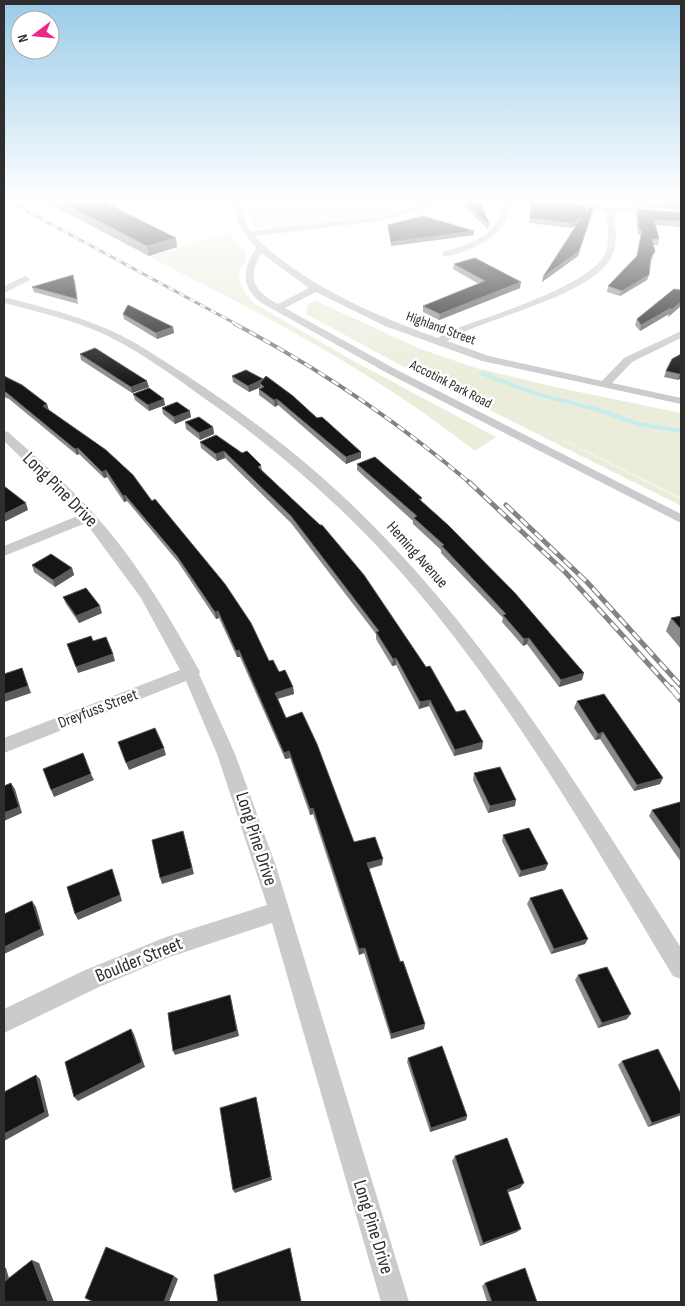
<svg xmlns="http://www.w3.org/2000/svg" width="685" height="1306" viewBox="0 0 685 1306" font-family="'Sofia Sans Condensed',sans-serif">
<style>
.green{fill:#ececdb}
.lines{fill:none;stroke-linecap:round;stroke-linejoin:round}
.stream{stroke:#c6edeb;stroke-width:4}
.minor{fill:#cbcbcb;fill-rule:evenodd}
.rail-far3-casing{stroke:#838383;stroke-width:3}
.rail-far2-casing{stroke:#838383;stroke-width:4}
.rail-far1-casing{stroke:#838383;stroke-width:5}
.rail-casing{stroke:#838383;stroke-width:6}
.rail-far3{stroke:#fff;stroke-width:2;stroke-dasharray:6;stroke-linecap:butt}
.rail-far2{stroke:#fff;stroke-width:2.5;stroke-dasharray:8;stroke-linecap:butt}
.rail-far1{stroke:#fff;stroke-width:3;stroke-dasharray:10;stroke-linecap:butt}
.rail{stroke:#fff;stroke-width:4.5;stroke-dasharray:13;stroke-linecap:butt}
.wall{fill:#8a8a8a}
.shaded-wall{fill:#5b5b5b}
.building{fill:#151515;stroke:#5b5b5b}
.labels{text-anchor:middle;dominant-baseline:central;stroke-width:5;stroke-linejoin:round;paint-order:stroke}
.far-street-label{font-size:14px;fill:#2e2e2e;stroke:#fff}
.street-label{font-size:16px;fill:#2e2e2e;stroke:#fff}
.near-street-label{font-size:19px;fill:#2e2e2e;stroke:#fff}
</style>
<rect width="100%" height="100%" fill="#fff"/>
<path class="green" d="M247,202H432L370,218L261,229L255,228Z
M229,232C233,239 244,246 246,254C248,261 243,263 241,269C235,281 247,296 255,304L359,364L496,437L475,451C373,371 266,316 150,257Z
M316,301L418,348L476,368L555,387L681,413V498L397,358L681,499V506L402,366L306,314L308,304Z"/>
<g class="lines">
<path class="stream" d="M483,374L537,394L599,410L638,424L681,431"/>
<path class="minor" d="M232,202H240L247,226L251,231L379,217L434,202H449L379,221L255,236C265,248 277,256 290,266C335,298 385,319 438,338L447,332C483,318 585,288 604,256C611,243 607,225 606,211L516,202H557L681,212V216L614,211C615,225 618,240 613,253C598,296 484,317 447,341L489,356L602,381L624,358L681,331V338L632,362L612,383L681,398V404L482,361L385,326L316,292L285,308L397,370L681,514V523L389,374L260,302C240,284 243,270 256,248L239,226ZM261,253L309,288L278,304C253,291 247,278 261,253Z
M506,202H514C506,231 489,242 462,252C456,254 449,257 443,256V252C475,242 495,237 506,202Z
M25,276L30,279L28,281L4,293V286Z
M4,297C50,309 96,320 137,344C212,390 285,441 349,502C484,630 582,792 681,948V979L673,976C576,815 476,637 338,507C301,472 262,440 221,410C184,384 147,355 106,335C74,320 39,312 4,303Z
M4,431L8,432C43,463 77,493 107,529C143,572 173,623 200,672L199,674L235,754L276,866L409,1302H381L272,923L167,958L99,987L4,1033V1009L83,971L166,937L267,905L217,754L186,681L4,753V738L180,670L141,598L86,523L4,556V546L80,515L4,441Z"/>
<g class="rail-far3-casing">
<path id="rail-far3" d="M10,202L238,325"/>
</g>
<g class="rail-far2-casing">
<path id="rail-far2" d="M235,324C320,369 397,421 470,483"/>
</g>
<g class="rail-far1-casing">
<path id="rail-far1" d="M469,482L566,573L672,690
M506,505L587,582L681,686"/>
</g>
<g class="rail-casing">
<path id="rail" d="M671,688L681,700"/>
</g>
<use href="#rail-far3" class="rail-far3"/>
<use href="#rail-far2" class="rail-far2"/>
<use href="#rail-far1" class="rail-far1"/>
<use href="#rail" class="rail"/>
</g>
<path class="wall" d="M46,202H104L177,247L149,256Z
M459,202H480L489,224L488,229Z
M531,202L586,212H593L578,256L542,282L577,225L570,228L529,223Z
M634,202H681V210L635,206Z
M638,209L681,213V232L679,227L656,225L659,239L658,245H653V258L651,261L647,280L620,296L607,292L608,286L637,257L641,235H638L636,215Z
M388,225L474,235L391,246L388,229Z
M454,264L520,288L439,320L423,312V306L479,284L453,269Z
M75,280L78,304L34,292L32,287Z
M681,287V306L668,317L669,314L640,331L635,325L637,319L680,290Z
M123,314L173,327L174,333L157,339L124,319Z
M80,354L149,387L132,393L81,360Z
M681,354V378L678,380L664,377L666,371Z
M246,370L317,418L361,452V458L346,464L278,405L275,407L259,395V389L261,388V387L249,392L233,382L232,376Z
M4,376L49,410L106,450L269,661L293,687L294,694L278,699L286,718L354,842L382,865L369,869L424,1029L391,1039L364,953L359,955L313,814L310,815L290,758L285,759L240,657H237L219,618L216,619L178,562L127,501L124,502L107,477L104,478L79,454L77,455L9,399L4,397Z
M133,394L165,405L149,411L135,400Z
M162,408L191,417L175,424L163,414Z
M185,422L213,427L214,434L200,440L186,429Z
M200,442L242,453L261,465L262,470L456,712L482,749L454,756L429,706L419,709L396,665L392,666L376,639V634L291,523L225,458L217,461L201,448Z
M357,464L422,498L421,501L582,680L559,687L527,644L523,646L502,622L503,618L441,553V550L413,524V521L357,470Z
M32,565L72,568L74,575L55,587L34,572Z
M63,597L102,613L79,623L66,604Z
M681,616V649L666,631L671,618Z
M577,701L660,784L634,791L600,739L595,740L574,708Z
M474,773L515,806L488,813L473,780Z
M681,803V862L649,816L652,810Z
M503,835L548,864L545,870L519,877L502,841Z
M530,898L585,944L551,954L527,904Z
M578,975L627,1019L598,1028L575,980Z
M408,1058L467,1116L466,1120L430,1132L407,1062Z
M622,1061L681,1115L648,1127L618,1065Z
M455,1156L520,1188L508,1192L517,1232L480,1246L452,1161Z
M485,1283L537,1302H487L482,1286Z"/>
<path class="shaded-wall" d="M594,206L578,256L542,282L543,277Z
M581,218L580,224L570,228L571,223Z
M474,231V235L391,246V242Z
M176,238L177,247L149,256L147,246Z
M649,275L647,280L620,296L622,291Z
M521,282L520,288L439,320L440,314Z
M681,302V306L668,317L669,314L640,331L641,325Z
M173,327L174,333L157,339L156,333Z
M681,373V378L678,380L680,374Z
M263,379L260,383L261,387L249,392L248,386Z
M147,381L149,387L132,393L131,387Z
M164,399L165,405L149,411L148,405Z
M277,399L278,405L275,407L274,400Z
M47,404L49,410L43,406Z
M190,411L191,417L175,424L174,417Z
M213,427L214,434L200,440L199,433Z
M78,448L79,454L77,455L75,449Z
M224,451L225,458L217,461L216,454Z
M361,452V458L346,464V457Z
M106,470L107,477L104,478L102,472Z
M125,495L127,501L124,502L123,496Z
M26,503L28,510L4,522V514Z
M72,568L74,575L55,587L53,580Z
M100,606L102,613L79,623L76,616Z
M218,611L219,618L216,619L215,612Z
M529,638L527,644L523,646L524,639Z
M239,650L240,657H237L236,651Z
M113,654L115,661L78,673L76,667Z
M396,658V665L392,666L393,659Z
M22,668L31,693L4,702V694Z
M584,673L582,680L559,687L561,680Z
M293,687L294,694L276,699L275,693Z
M430,700L429,706L419,709L420,702Z
M603,732L600,739L595,740L598,734Z
M483,742L482,749L454,756L455,750Z
M164,748L166,755L129,770L126,763Z
M289,751L290,758L285,759L284,753Z
M91,774L94,780L54,797L51,790Z
M663,778L660,784L634,791L637,785Z
M11,783L15,789L22,813L4,821V813Z
M516,800L515,806L488,813L490,806Z
M313,808V814L310,815V809Z
M183,831L194,874L162,884L160,878Z
M383,859L382,865L367,869V863Z
M548,864L545,870L519,877L521,871Z
M112,869L122,901L78,920L75,914Z
M32,901L36,907L44,935L4,954V947Z
M588,939L585,944L551,954L554,949Z
M365,948L364,953L359,955V949Z
M230,995L239,1036L175,1055L173,1051Z
M631,1014L627,1019L598,1028L602,1023Z
M425,1024L424,1029L391,1039V1034Z
M131,1029L134,1034L145,1067L78,1101L74,1097Z
M36,1075L40,1079L49,1116L4,1141V1134Z
M256,1097L272,1180L235,1193L233,1190Z
M681,1113V1115L648,1127L652,1123Z
M467,1116L466,1120L430,1132L431,1128Z
M524,1183L520,1188L503,1194L507,1190Z
M521,1229L517,1232L480,1246L483,1243Z
M32,1260L39,1263L54,1302H48Z
M4,1267L6,1268L11,1285L4,1283Z
M174,1276L178,1279L169,1302H164Z"/>
<path class="building" d="M62,202H104L176,238L147,246Z
M464,202H480L489,224Z
M531,202H554L584,205L586,212L590,206H594L579,251L543,277L581,218L571,223L530,218Z
M651,202H681V205Z
M638,209L681,213V223L680,221L654,220L659,239H652L655,252L651,257L649,275L622,291L608,286L637,256L642,230L639,229Z
M423,216L474,231L391,242L388,225Z
M475,258L521,282L440,314L423,306L485,281L454,264Z
M73,275L77,299L32,287Z
M681,287V302L670,311L671,308L641,325L637,319L674,289L680,290Z
M128,305L173,327L156,333L123,314Z
M95,348L147,381L131,387L80,354Z
M681,354V373L680,374L666,371L672,359Z
M246,370L263,379L248,386L232,376Z
M4,376L22,385L47,404L43,406L106,450L133,475L152,501L155,499L225,584L251,623L269,661L273,660L279,672L285,670L293,687L275,693L286,718L302,712L317,744L354,842L375,837L383,859L367,863L400,962L403,961L425,1024L391,1034L365,948L359,949L313,808L310,809L289,751L284,753L239,650L236,651L218,611L215,612L177,556L125,495L123,496L106,470L102,472L78,448L75,449L7,393L4,391Z
M266,376L293,396L317,418L322,417L361,452L346,457L277,399L274,400L259,389L264,387L260,383Z
M149,388L164,399L148,405L133,394Z
M177,402L190,411L174,417L162,408Z
M199,417L213,427L199,433L185,422Z
M216,435L242,453L247,451L261,465L258,467L320,525H322L364,575L426,667L430,666L456,712L465,710L483,742L455,750L430,700L420,702L396,658L393,659L376,632L379,631L291,516L224,451L216,454L200,442Z
M375,457L422,498L419,499L448,525L515,593L584,673L561,680L529,638L524,639L503,615L506,614L442,546L444,545L414,518L417,516L357,464Z
M4,486L26,503L4,514Z
M51,554L72,568L53,580L32,565Z
M86,588L100,606L76,616L63,597Z
M681,616V629L671,618Z
M91,636L93,641L106,637L113,654L76,667L67,644Z
M22,668L28,686L4,694V674Z
M604,694L663,778L637,785L603,732L598,734L577,701Z
M155,728L164,748L126,763L118,742Z
M83,753L91,774L51,790L43,769Z
M500,767L516,800L490,806L474,773Z
M11,783L19,807L4,813V786Z
M680,802L681,803V851L652,810Z
M529,828L548,864L521,871L503,835Z
M183,831L192,868L160,878L152,840Z
M112,869L120,895L75,914L67,887Z
M562,889L588,939L554,949L530,898Z
M32,901L41,929L4,947V914Z
M607,967L631,1014L602,1023L578,975Z
M230,995L237,1031L173,1051L168,1013Z
M131,1029L142,1062L74,1097L65,1062Z
M442,1046L467,1116L431,1128L408,1058Z
M658,1049L681,1094V1113L652,1123L622,1061Z
M36,1075L45,1112L4,1134V1092Z
M256,1097L271,1177L233,1190L220,1108Z
M507,1138L524,1183L507,1190L521,1229L483,1243L455,1156Z
M106,1247L174,1276L164,1302H94L85,1298Z
M290,1248L301,1301L298,1302H218L214,1275Z
M32,1260L48,1302H4V1282Z
M525,1268L537,1302H492L485,1283Z"/>
<linearGradient id="sky" x2="0" y2="1"><stop stop-color="#9acbe9"/><stop offset="0.52" stop-color="#fff"/><stop offset="1" stop-color="#fff" stop-opacity="0"/></linearGradient>
<rect width="685" height="385" fill="url(#sky)"/>
<g class="labels">
<g class="far-street-label">
<text transform="translate(441 328) rotate(20)">Highland Street</text>
<text transform="translate(451 384) rotate(27)">Accotink Park Road</text>
</g>
<g class="street-label">
<text transform="translate(417 555) rotate(48)">Heming Avenue</text>
<text transform="translate(98 709) rotate(-21)">Dreyfuss Street</text>
</g>
<g class="near-street-label">
<text transform="translate(60 490) rotate(45)">Long Pine Drive</text>
<text transform="translate(256 839) rotate(72)">Long Pine Drive</text>
<text transform="translate(139 960) rotate(-22)">Boulder Street</text>
<text transform="translate(373 1227) rotate(73)">Long Pine Drive</text>
</g>
</g>
<rect width="685" height="1306" fill="none" stroke="#2e2e2e" stroke-width="10"/>
<g transform="translate(35 35) rotate(254)"><circle r="24" fill="#ffffff" stroke="#ababab"/>
<path d="M0-4L9 19L0 12L-9 19Z" fill="#ed288d"/>
<text y="-8" font-size="14" font-weight="bold" text-anchor="middle" fill="#2e2e2e">N</text>
</g>
</svg>
